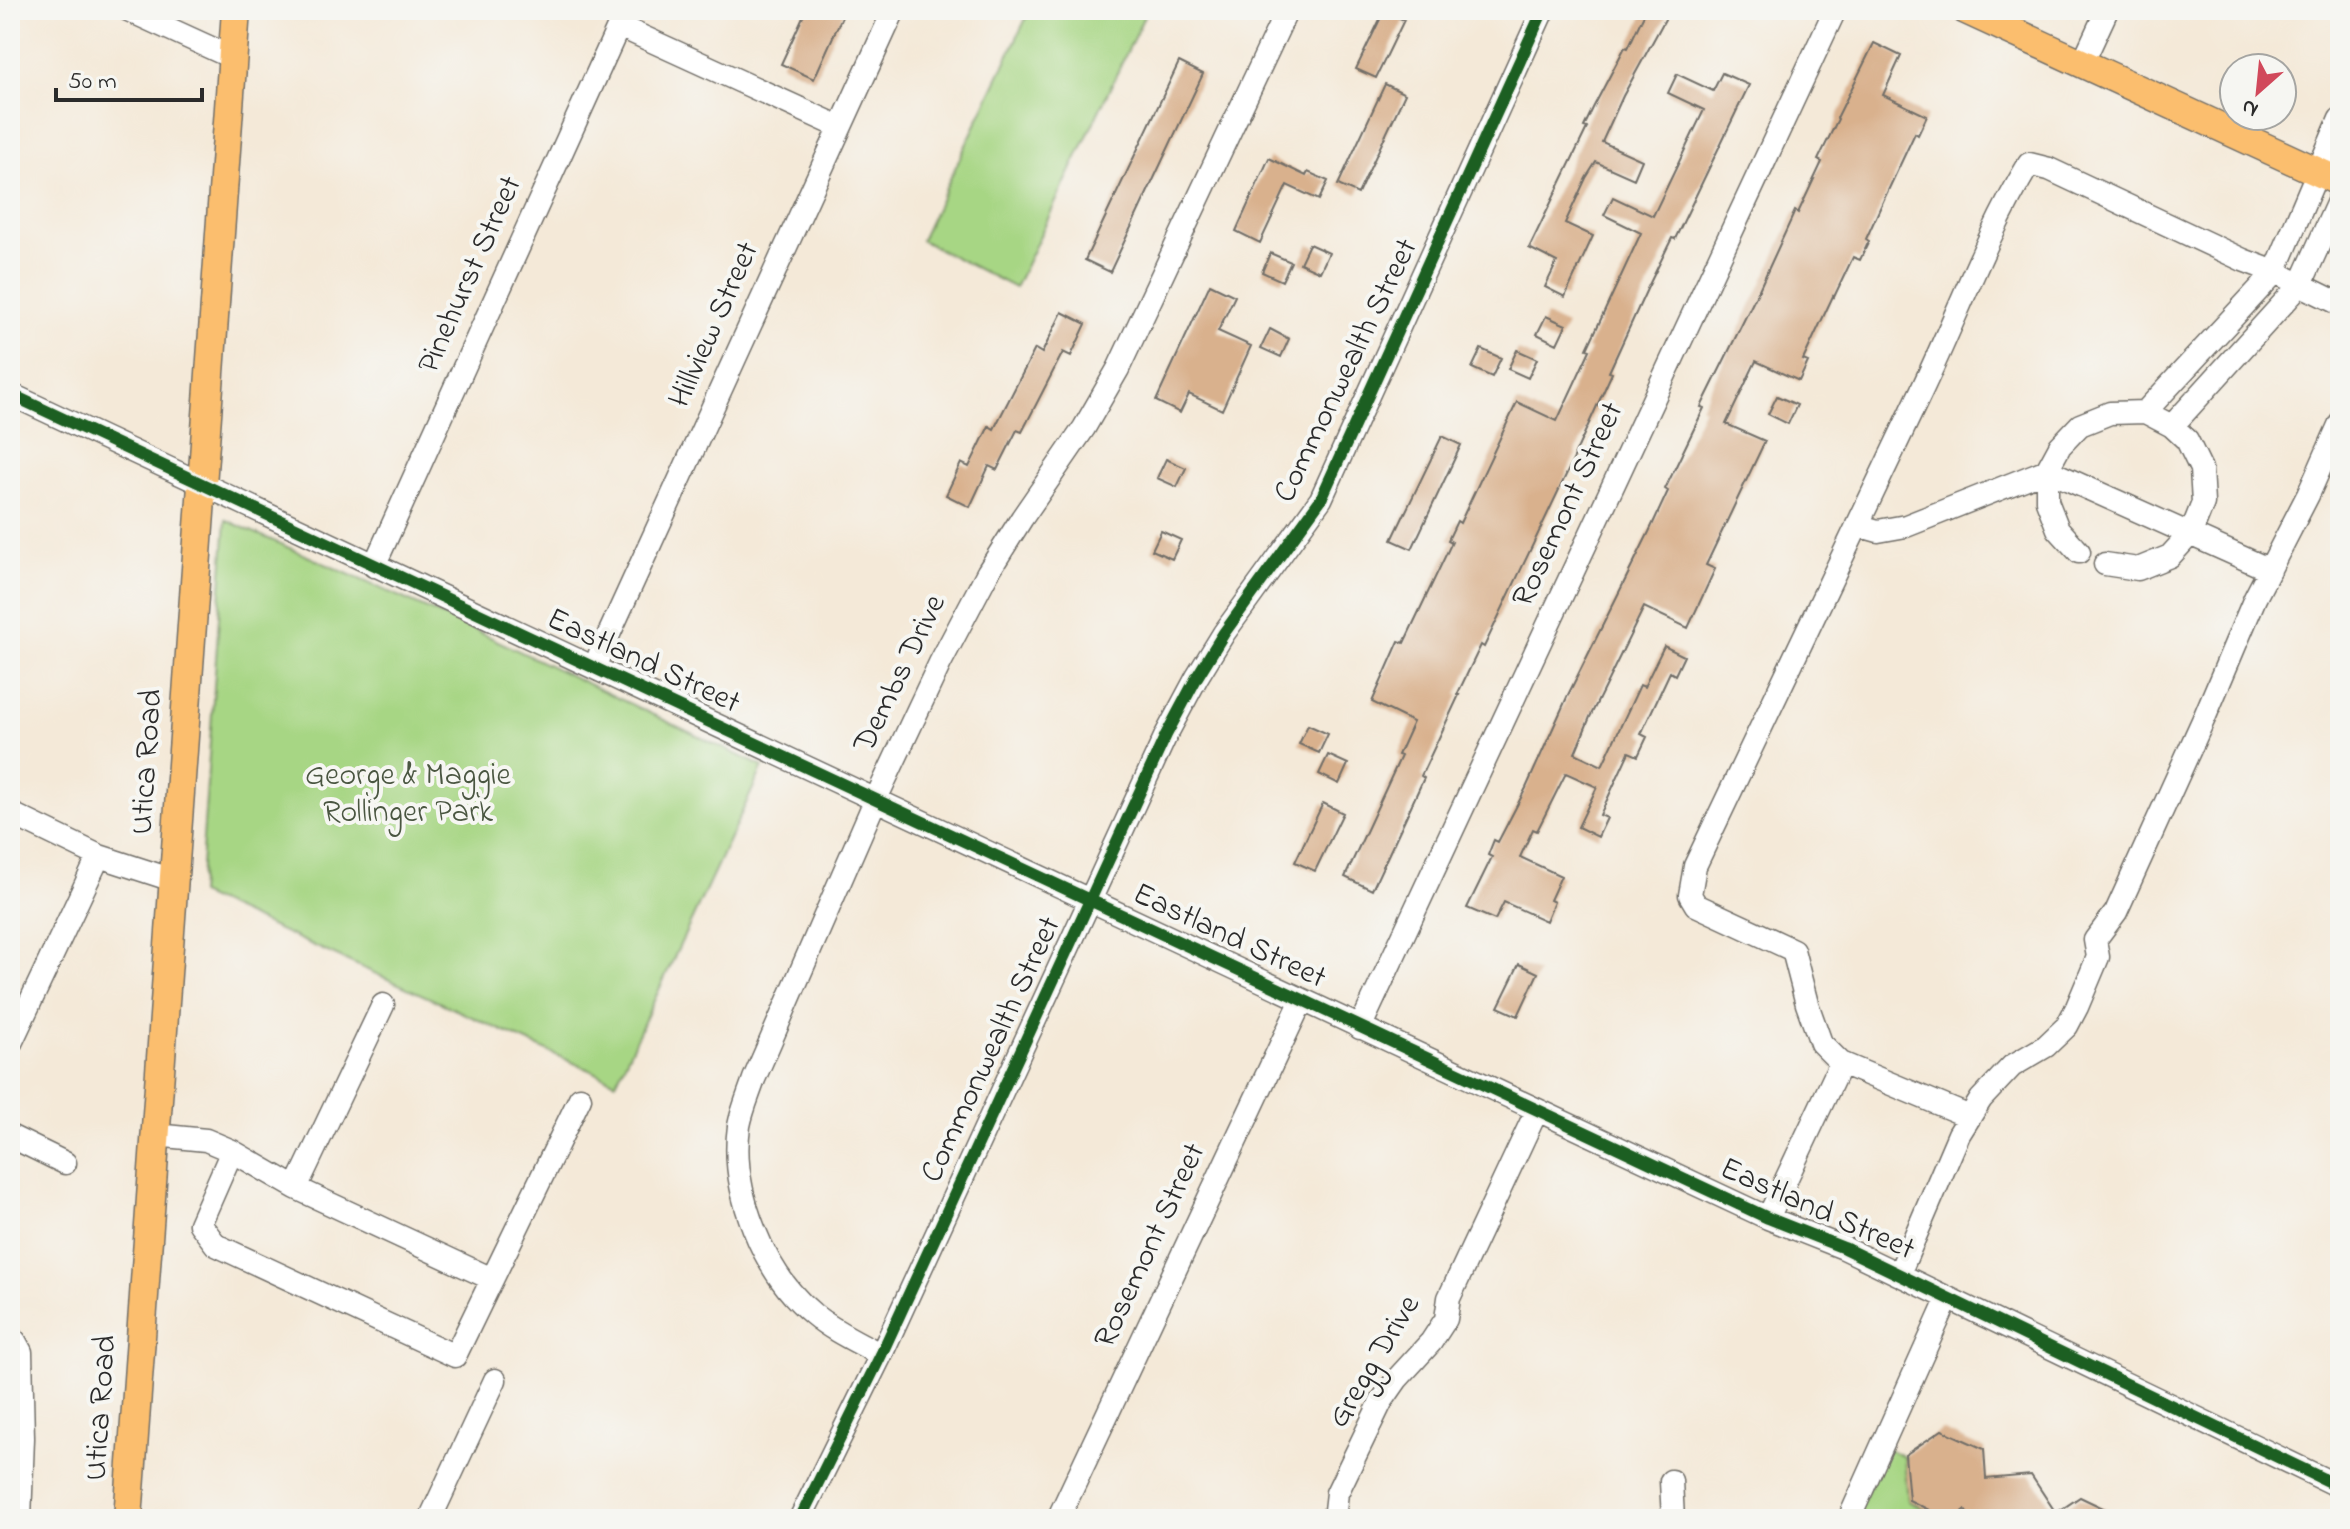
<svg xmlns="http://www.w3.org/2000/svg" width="2350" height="1529" viewBox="0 0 2350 1529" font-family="'Indie Flower',sans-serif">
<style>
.green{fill:#a7d684;stroke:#698058;stroke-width:2}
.building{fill:#d9b18d}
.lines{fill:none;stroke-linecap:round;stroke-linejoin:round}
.minor-casing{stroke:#716e68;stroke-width:25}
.major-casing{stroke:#716e68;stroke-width:31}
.minor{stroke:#fff;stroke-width:22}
.major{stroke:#fbbe6e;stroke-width:28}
.cycleway-casing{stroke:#f6f6f2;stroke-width:17}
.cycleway{stroke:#1b5e20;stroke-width:12}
.labels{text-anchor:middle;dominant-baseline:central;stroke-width:8;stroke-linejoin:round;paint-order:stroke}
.street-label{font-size:32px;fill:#2b2b2b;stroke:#f6f6f2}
.park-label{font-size:32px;fill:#4a5641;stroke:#f6f6f2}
</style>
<rect width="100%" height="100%" fill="#f6f6f2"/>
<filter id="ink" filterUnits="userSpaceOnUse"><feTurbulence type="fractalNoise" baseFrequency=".0125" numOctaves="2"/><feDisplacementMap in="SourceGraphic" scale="16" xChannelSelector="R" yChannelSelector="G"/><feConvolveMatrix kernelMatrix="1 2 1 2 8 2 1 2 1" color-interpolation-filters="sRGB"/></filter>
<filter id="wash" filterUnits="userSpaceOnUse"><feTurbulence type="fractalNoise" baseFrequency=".006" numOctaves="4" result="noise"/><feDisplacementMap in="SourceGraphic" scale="32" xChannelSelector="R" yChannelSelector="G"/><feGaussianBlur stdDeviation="1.8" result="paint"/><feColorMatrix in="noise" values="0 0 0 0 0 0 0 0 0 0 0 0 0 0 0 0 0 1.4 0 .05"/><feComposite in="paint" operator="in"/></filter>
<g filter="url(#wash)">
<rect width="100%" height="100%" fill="#f4e9d8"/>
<path class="green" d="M1030,10H1147L1015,288L921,240Z
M226,520L477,631L763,767L616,1082L199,894Z
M1886,1448L1904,1457L1908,1501L1945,1519H1855Z"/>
<g id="blocks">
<path class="building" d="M806,10H845L814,79L781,64Z
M1646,10H1670L1623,96L1602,142L1642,160L1634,179L1596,162L1586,178L1565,223L1593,236L1565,297L1545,287L1557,262L1529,248L1587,128L1584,127L1593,108L1625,47L1628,48Z
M1384,11L1404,20L1376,78L1356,69Z
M1874,43L1901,56L1883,95L1927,116L1918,135L1915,133L1885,197L1866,239L1869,241L1860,260L1853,257L1834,297L1833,296L1803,360L1808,362L1799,381L1756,361L1726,424L1765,441L1706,565L1715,569L1688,628L1644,607L1590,717L1575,753L1602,766L1640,685L1644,687L1664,646L1684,656L1675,675L1670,672L1641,734L1647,737L1638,756L1629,752L1600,815L1607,818L1598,837L1578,827L1597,787L1566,773L1537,831L1533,829L1520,857L1561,876L1550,900L1554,902L1546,921L1504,902L1495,920L1467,908L1492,857L1488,855L1494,840L1498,842L1526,788L1568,695L1649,532L1668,491L1665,489L1704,408L1701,407L1757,294L1795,211L1798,213L1822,162L1818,160L1838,119L1837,118Z
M1179,62L1203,74L1110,272L1085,260Z
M1722,73L1749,85L1675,239L1672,238L1647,289L1609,372L1612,373L1575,454H1576L1484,647L1481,645L1457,695H1459L1421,776L1424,778L1372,890L1345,877L1401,756L1398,755L1413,722L1372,702L1399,641L1404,643L1452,542L1448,540L1457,521L1460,523L1517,402L1557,421L1590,350L1587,349L1641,233L1604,215L1613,197L1653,216L1704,110L1668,93L1677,74L1713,91Z
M1385,84L1405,94L1358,194L1338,185Z
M1269,158L1306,176L1308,172L1328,181L1319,200L1287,185L1260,243L1236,231Z
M1309,244L1329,253L1320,272L1300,263Z
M1270,253L1291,262L1282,281L1262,272Z
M1210,284L1235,296L1218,331L1251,346L1222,410L1189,394L1180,413L1156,401Z
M1062,312L1086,324L1071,356L1063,352L1022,432L1017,430L997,470L989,466L970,507L946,495L961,463L969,467L989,426L994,429L1035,349L1042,353Z
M1546,316L1566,325L1557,344L1537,334Z
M1270,329L1289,339L1281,357L1261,348Z
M1481,349L1501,358L1492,377L1472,368Z
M1517,350L1537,359L1528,378L1508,369Z
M1777,396L1797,405L1788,424L1768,414Z
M1442,436L1461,445L1412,549L1392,540Z
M1166,459L1186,468L1177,487L1157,478Z
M1161,531L1181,540L1172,559L1152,550Z
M1308,725L1328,734L1319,753L1299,744Z
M1328,755L1348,764L1339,784L1319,774Z
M1323,803L1343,813L1315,871L1295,862Z
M1519,964L1538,973L1518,1016L1498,1007Z
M1942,1430L1984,1449L1986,1479L2031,1475L2056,1513L2080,1497L2126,1519H1971L1965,1510L1953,1519H1947L1909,1500L1905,1455Z"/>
</g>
</g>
<g filter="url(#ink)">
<use href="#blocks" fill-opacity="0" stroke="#716e68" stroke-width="2"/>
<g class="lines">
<g class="minor-casing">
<path id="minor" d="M128,10L233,58
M619,26L840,127
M2082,64L2107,10
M10,394L1768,1218L1844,1248L2340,1487
M2145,412L2275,272L2340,119
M2172,426L2301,284L2340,197
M1857,525L1878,531L1906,526L2047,470L2270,570
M2079,552L2058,529L2047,501V470L2060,446L2080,425L2110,413L2145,412L2172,426L2187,440L2201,469L2203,503L2191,533L2170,556L2138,569L2105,564
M374,566L626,10
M594,667L894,10
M10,813L99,856L173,880
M1360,1028L1835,10
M10,1045L99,856
M1970,1117L1841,1063L1821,1043L1807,1004L1793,950L1696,905L1690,895L1695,866C1768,710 1844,556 1917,400C1955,322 1984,239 2029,164L2049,169L2243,260L2275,272L2340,304
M155,1135L206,1140L232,1151L296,1188L383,1005
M10,1136L65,1163
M232,1151L200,1224L216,1245L455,1356L580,1098
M296,1188L492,1279
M1768,1218L1841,1063
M1899,1274L1959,1134L1981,1099L2012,1066L2046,1046L2067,1026L2077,1007L2098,957L2095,940L2116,912L2205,716L2255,598L2308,495L2340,423
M10,1339L15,1341L21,1352L23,1438L20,1519
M881,1355C858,1342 833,1331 813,1314C763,1273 730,1190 739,1126C742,1110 749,1094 754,1079L875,801L940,663L988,572L1022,518L1084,428L1118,369L1287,10
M1671,1481L1673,1519
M430,1519L495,1380
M800,1519L881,1355L1166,735L1197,677L1224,633L1321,499L1543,10
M1058,1519L1302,1000
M1334,1519L1337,1493L1381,1402L1397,1379L1431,1342L1446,1319L1449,1298L1537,1110
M1849,1519L1948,1298"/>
</g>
<g class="major-casing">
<path id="major" d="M1966,10L2340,182
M128,1519L236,10"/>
</g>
<use href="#minor" class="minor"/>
<use href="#major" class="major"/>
<g class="cycleway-casing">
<path id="cycleway" d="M10,394L1768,1218L1844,1248L2340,1487
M800,1519L881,1355L1166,735L1197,677L1224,633L1321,499L1543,10"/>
</g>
<use href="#cycleway" class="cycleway"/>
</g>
</g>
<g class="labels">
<g class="street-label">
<text transform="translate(471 275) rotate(-66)">Pinehurst Street</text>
<text transform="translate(715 325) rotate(-66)">Hillview Street</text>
<text transform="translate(1347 371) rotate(-64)">Commonwealth Street</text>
<text transform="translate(1569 505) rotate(-65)">Rosemont Street</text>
<text transform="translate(643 662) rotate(25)">Eastland Street</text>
<text transform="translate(901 674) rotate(-64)">Dembs Drive</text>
<text transform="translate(148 762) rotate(-86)">Utica Road</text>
<text transform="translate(1229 937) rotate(25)">Eastland Street</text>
<text transform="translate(992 1050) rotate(-65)">Commonwealth Street</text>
<text transform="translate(1817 1210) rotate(24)">Eastland Street</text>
<text transform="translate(1151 1246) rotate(-65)">Rosemont Street</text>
<text transform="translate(1375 1362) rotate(-59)">Gregg Drive</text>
<text transform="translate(102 1408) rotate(-86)">Utica Road</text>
</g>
<g class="park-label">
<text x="408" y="776">George &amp; Maggie<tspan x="408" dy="37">Rollinger Park</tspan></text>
</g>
</g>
<rect width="2350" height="1529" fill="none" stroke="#f6f6f2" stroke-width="40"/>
<g transform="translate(2258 92) rotate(207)"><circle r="38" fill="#f6f6f2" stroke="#a5a5a2" stroke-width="2"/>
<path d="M0-6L14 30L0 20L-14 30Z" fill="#d1495b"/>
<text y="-12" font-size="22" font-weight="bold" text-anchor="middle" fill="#2b2b2b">N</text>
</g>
<path d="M56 88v12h146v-12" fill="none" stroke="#2b2b2b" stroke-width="4"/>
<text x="68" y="88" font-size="24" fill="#2b2b2b" stroke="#f6f6f2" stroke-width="6" paint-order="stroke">50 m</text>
</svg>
